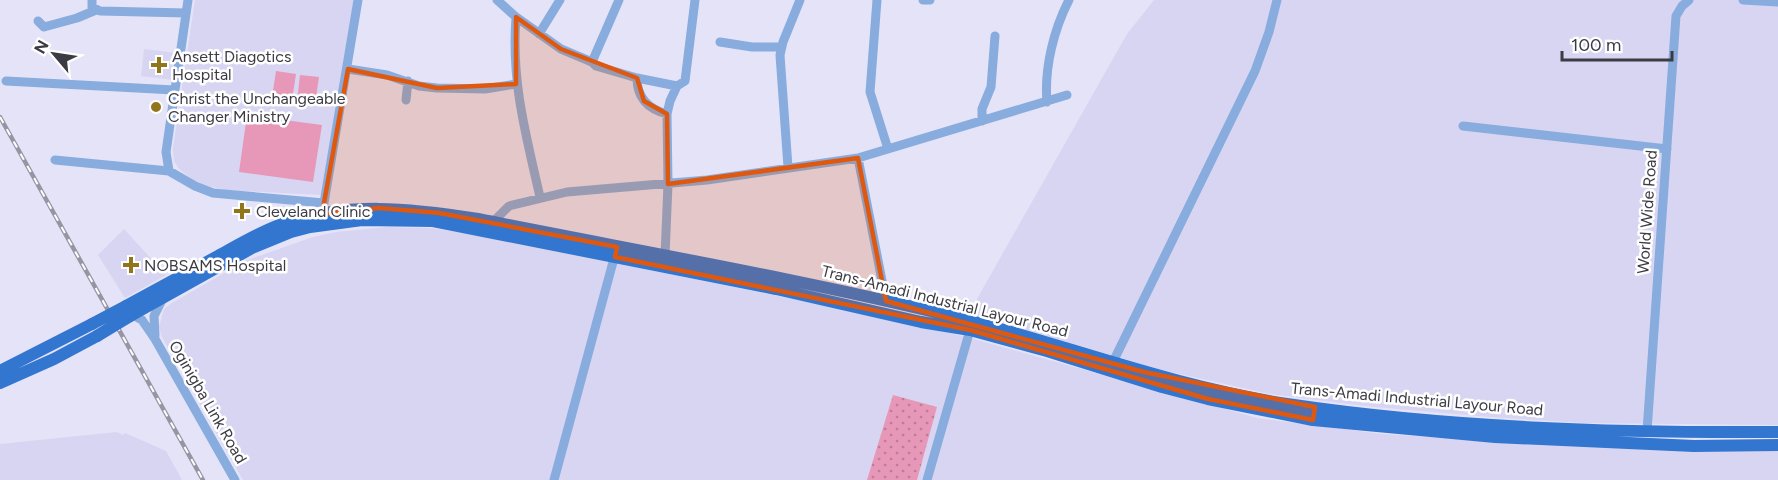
<svg xmlns="http://www.w3.org/2000/svg" width="1778" height="480" viewBox="0 0 1778 480" font-family="Figtree,sans-serif">
<style>
.built{fill:#d7d5f1}
.grass{fill:url(#grass-dots)}
.pitch{fill:#e798b8}
.lines{fill:none;stroke-linecap:round;stroke-linejoin:round}
.minor{stroke:#88acdd;stroke-width:9}
.major{stroke:#3276d0;stroke-width:12}
.rail-casing{stroke:#9695a4;stroke-width:4.5}
.rail{stroke:#fff;stroke-width:2;stroke-dasharray:7;stroke-linecap:butt}
.major-bridge{stroke:#3276d0;stroke-width:12}
.marked{fill:#df580f;fill-opacity:0.2;stroke:#df580f;stroke-width:4.5;stroke-linejoin:round}
.poi-dot{fill:#91751b;stroke:#fff;stroke-width:2}
.labels{text-anchor:middle;dominant-baseline:central;stroke-width:5;stroke-linejoin:round;paint-order:stroke}
.poi-label{font-size:16px;fill:#3c3b43;stroke:#fff;text-anchor:start}
.street-label{font-size:16px;fill:#3c3b43;stroke:#fff}
</style>
<defs>
<pattern id="grass-dots" width="8" height="8" patternUnits="userSpaceOnUse" patternTransform="scale(1.5)"><rect width="8" height="8" fill="#e798b8"/><path d="M2 2h.1M6 6h.1" fill="none" stroke="#bc7d97" stroke-width="1.8" stroke-linecap="round"/></pattern>
</defs>
<rect width="100%" height="100%" fill="#e4e3f8"/>
<path class="built" d="M195,0H355L321,195L225,190L208,186L193,180L179,169L174,161L173,148Z
M1154,0H1778V425L1583,423L1490,417L1364,406L1270,394L1162,370L969,313L1127,34Z
M144,49L176,53L173,80L141,76Z
M387,227L431,228L477,235L896,320L974,339L1257,418L1383,434L1553,445L1778,449V480H243L162,337L159,327L164,309L172,303L245,261L313,237L336,232Z
M124,229L166,275L125,298L98,255Z
M117,432L123,435L125,433L166,451L182,480H0V444Z"/>
<path class="grass" d="M893,395L937,407L917,480H867Z"/>
<path class="pitch" d="M276,71L296,74L292,100L272,97Z
M300,75L319,77L315,104L297,102Z
M247,115L322,125L313,182L239,172Z"/>
<g class="lines">
<path class="minor" d="M92,0V7L100,11L186,13
M497,0L516,17L561,49L592,62L596,66L637,78L677,86
M877,0L870,92L888,149
M923,0H930
M1743,0L1778,2
M516,17C511,82 526,135 540,197
M38,21L44,27L77,18L96,10
M539,34L560,0
M720,42L752,47H781
M592,62L619,0
M348,69L387,75L419,86L437,88L485,89L516,84
M637,78C637,98 648,109 667,114
M6,81L174,90
M406,100L408,81
M1047,102C1044,68 1054,29 1069,0
M982,121V109L991,87L995,36
M1463,126L1667,149
M858,158L886,301
M55,160L169,171L195,186L213,193L324,203
M788,167L780,55L783,42L800,0
M169,171L166,152L188,0
M323,209L358,0
M493,222L509,206L567,192L707,180L858,158L1067,95
M665,256L668,184L667,114L670,101L677,86L685,81L695,0
M133,315L142,320L155,339L235,480
M155,336L154,316L163,298
M1113,362L1255,71L1269,32L1277,0
M1647,431L1676,16L1682,6L1689,0
M554,480L616,251
M927,480L970,330"/>
<path class="major" d="M126,306C157,289 187,273 218,256C238,245 258,233 279,225C345,201 411,208 478,219C638,251 800,279 960,318C1069,346 1175,387 1287,404C1449,428 1614,433 1778,432
M130,316L252,248L291,232L310,227L362,220L433,221L776,289L921,322L970,330L1047,351L1162,387L1208,399L1313,420L1495,437L1694,446L1778,445
M0,371L92,324
M0,383L54,359L97,336"/>
<g class="rail-casing">
<path id="rail" d="M0,117L203,480"/>
</g>
<use href="#rail" class="rail"/>
<path class="major-bridge" d="M92,324L126,306
M97,336L130,316"/>
</g>
<path class="marked" d="M516,17L561,49L637,78L644,101L667,114L668,184L858,158L886,301L1144,372L1315,407L1313,420L1208,399L970,330L615,257L617,247L439,213L379,208L322,214L348,69L437,88L516,84Z"/>
<g class="poi-dot">
<path d="M156 56h6v6h6v6h-6v6h-6v-6h-6v-6h6z"/>
<circle cx="156" cy="107" r="6"/>
<path d="M239 202h6v6h6v6h-6v6h-6v-6h-6v-6h6z"/>
<path d="M128 256h6v6h6v6h-6v6h-6v-6h-6v-6h6z"/>
</g>
<g class="labels">
<g class="poi-label">
<text x="172" y="56">Ansett Diagotics<tspan x="172" dy="18">Hospital</tspan></text>
<text x="168" y="98">Christ the Unchangeable<tspan x="168" dy="18">Changer Ministry</tspan></text>
<text x="256" y="211">Cleveland Clinic</text>
<text x="144" y="265">NOBSAMS Hospital</text>
</g>
<g class="street-label">
<text transform="translate(1647 212) rotate(-86)">World Wide Road</text>
<text transform="translate(945 301) rotate(14)">Trans-Amadi Industrial Layour Road</text>
<text transform="translate(1417 399) rotate(5)">Trans-Amadi Industrial Layour Road</text>
<text transform="translate(208 402) rotate(60)">Oginigba Link Road</text>
</g>
</g>
<g transform="translate(54 54) rotate(299)" stroke="#ffffff" stroke-width="4.5" paint-order="stroke">
<path d="M0-4.5L10 22L0 15L-10 22Z" fill="#3c3b43"/>
<text y="-9" font-size="16" font-weight="bold" text-anchor="middle" fill="#3c3b43">N</text>
</g>
<path d="M1562 51v9h110v-9" fill="none" stroke="#3c3b43" stroke-width="3"/>
<text x="1571" y="51" font-size="18" fill="#3c3b43" stroke="#ffffff" stroke-width="4.5" paint-order="stroke">100 m</text>
</svg>
